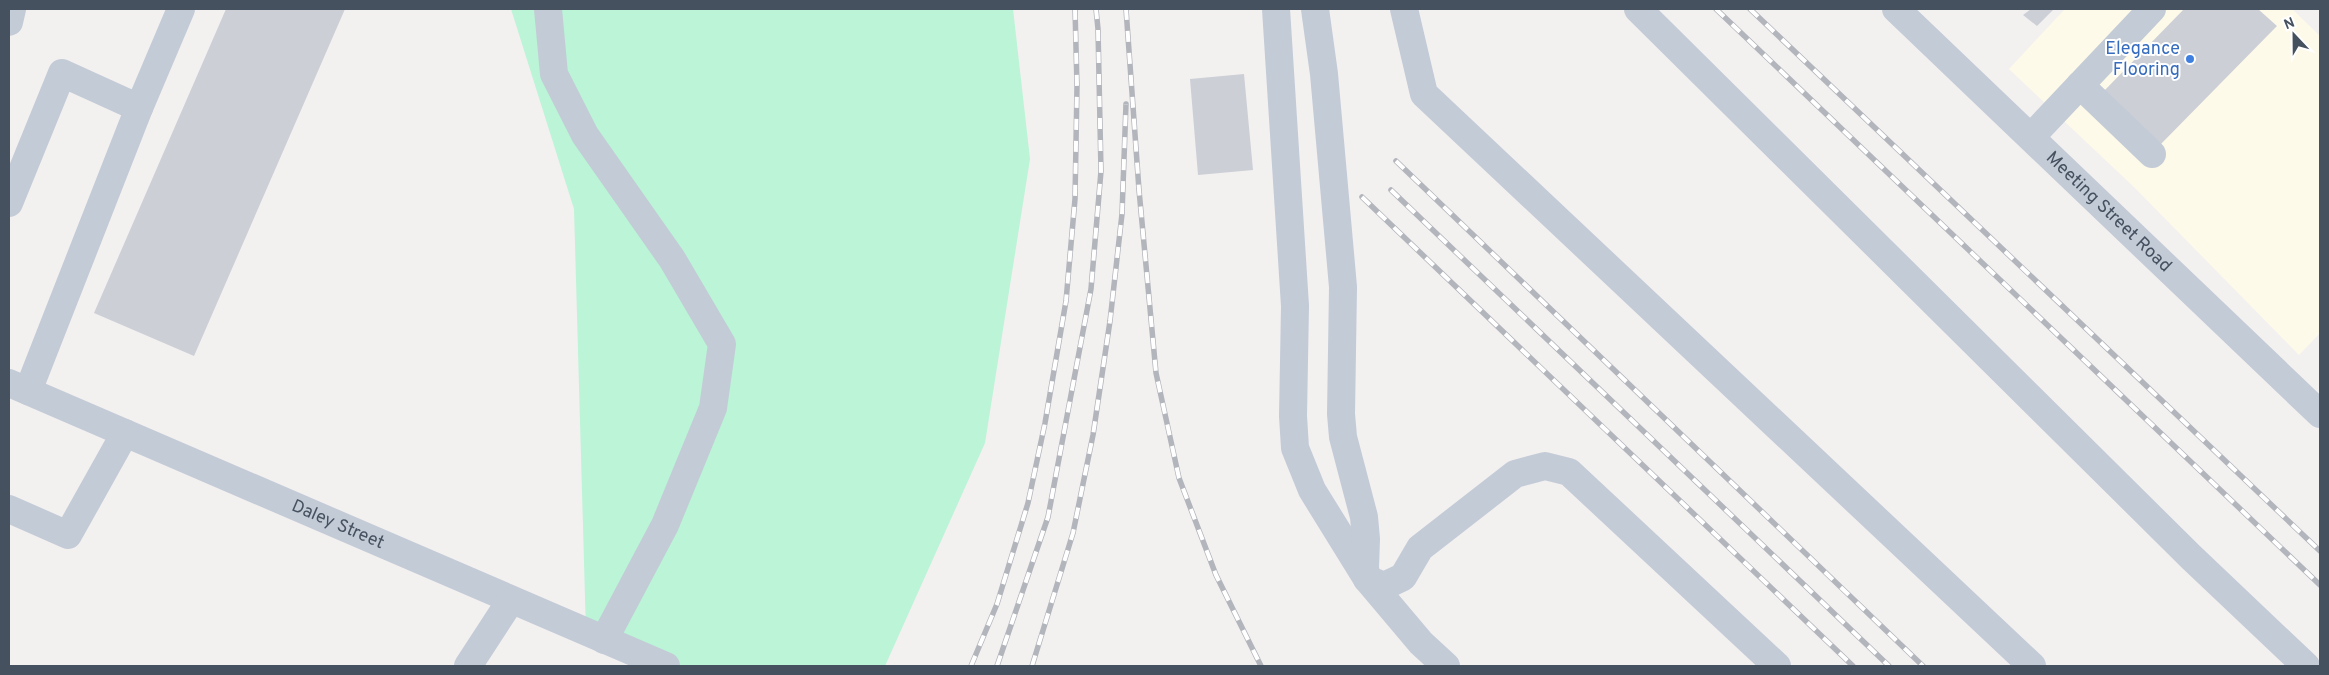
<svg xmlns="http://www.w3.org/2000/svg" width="2329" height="675" viewBox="0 0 2329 675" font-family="Overpass,sans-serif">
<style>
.commercial{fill:#fefae9}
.green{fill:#bbf4d6}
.building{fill:#cccfd6}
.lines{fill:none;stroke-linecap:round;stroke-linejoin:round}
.minor{stroke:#c3cbd7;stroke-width:28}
.rail-casing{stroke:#b2b5bb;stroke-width:5.5}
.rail{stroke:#fff;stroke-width:4;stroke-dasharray:11;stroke-linecap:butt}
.shop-dot{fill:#3f7fe0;stroke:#fff;stroke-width:2}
.labels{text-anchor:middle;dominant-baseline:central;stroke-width:4;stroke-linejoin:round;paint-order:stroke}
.shop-label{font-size:18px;fill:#366cbe;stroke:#fff;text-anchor:end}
.street-label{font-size:18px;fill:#465160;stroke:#fff}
</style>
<rect width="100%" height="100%" fill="#f3f0f0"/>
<path class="commercial" d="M2065,9H2292L2320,36V333L2299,355L2135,188L2009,69Z"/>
<path class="green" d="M511,9H1013L1030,159L985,443L885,666H666L586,632L574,209Z"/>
<path class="building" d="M226,9H345L194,356L94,313Z
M2031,9H2054L2037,26L2023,15Z
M2184,9H2258L2277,26L2159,146L2104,91Z
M1244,74L1253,170L1198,175L1190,79Z"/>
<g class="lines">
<g class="minor">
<path d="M548,9L554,74L585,135L672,259L722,344L713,408L665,525L604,640"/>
<path d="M1276,9L1295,306L1293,416L1295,448L1312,490L1367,579L1421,643L1446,666"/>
<path d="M1315,9L1324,74L1343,287L1341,414L1343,437L1364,517L1366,539L1365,568L1367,579L1384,586L1403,577L1420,548L1515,474L1545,466L1569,472L1777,666"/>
<path d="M1404,9L1424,94L2032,666"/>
<path d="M1638,9L2191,557L2306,666"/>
<path id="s1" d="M1896,9L2320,414"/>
<path d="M9,22L12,9"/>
<path d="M2080,85L2152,154"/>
<path d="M2031,137L2152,9"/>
<path d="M9,203L62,73L139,108"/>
<path id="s2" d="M9,383L666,666"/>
<path d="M28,391L139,108L181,9"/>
<path d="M9,509L68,535L125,433"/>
<path d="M468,666L511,600"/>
</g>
<g class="rail-casing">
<path id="rail" d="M1126,9L1139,190L1156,373L1179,478L1216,575L1261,666
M1716,9L2320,585
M1750,9L2320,551
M1396,161L1923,666
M1391,190L1889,666
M1362,197L1853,666
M971,666L997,604L1028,503L1045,423L1066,301L1075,199L1077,86L1075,9
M997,666L1048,517L1091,289L1101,171L1098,29L1096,9
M1032,666L1073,533L1093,435L1110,321L1122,214L1126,104"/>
</g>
<use href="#rail" class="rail"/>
</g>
<circle class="shop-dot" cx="2190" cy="59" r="5"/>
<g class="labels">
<g class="shop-label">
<text x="2180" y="49">Elegance<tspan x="2180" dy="21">Flooring</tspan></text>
</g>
<g class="street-label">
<text stroke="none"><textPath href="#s1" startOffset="294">Meeting Street Road</textPath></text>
<text stroke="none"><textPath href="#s2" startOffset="358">Daley Street</textPath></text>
</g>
</g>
<rect width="2329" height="675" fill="none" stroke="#465160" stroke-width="20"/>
<g transform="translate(2294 35) rotate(338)" stroke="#ffffff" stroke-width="4" paint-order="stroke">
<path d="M0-4L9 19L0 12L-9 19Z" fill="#465160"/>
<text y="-8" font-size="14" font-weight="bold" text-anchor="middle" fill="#465160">N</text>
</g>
</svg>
